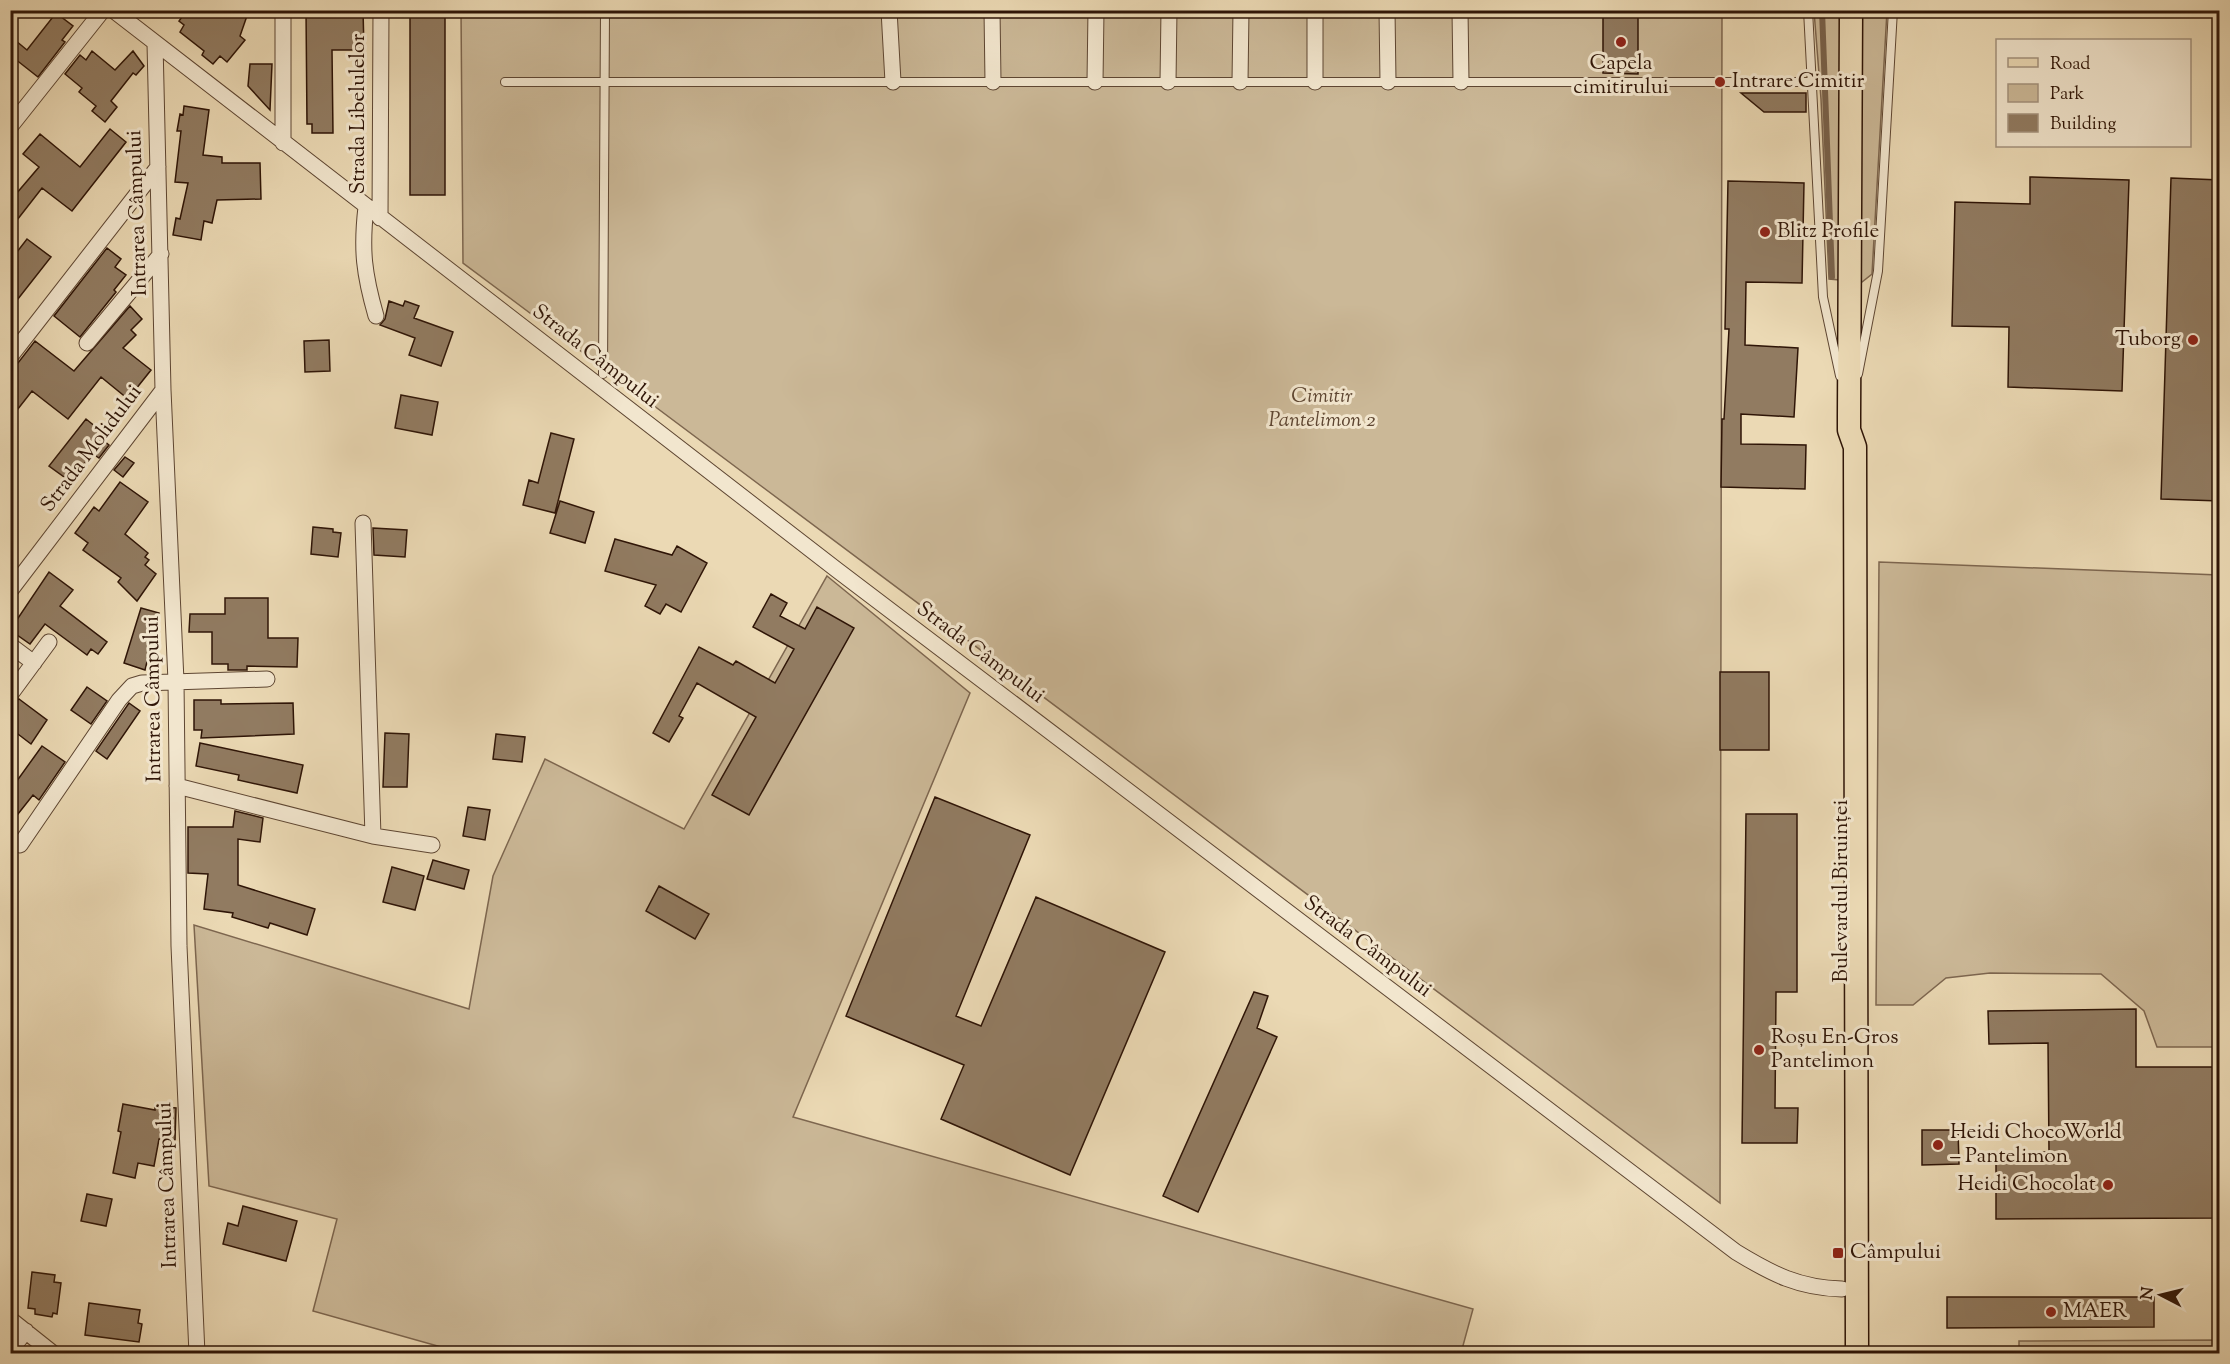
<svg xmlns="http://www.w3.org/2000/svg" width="2230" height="1364" viewBox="0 0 2230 1364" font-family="'Sorts Mill Goudy',serif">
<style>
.green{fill:#cbb897;stroke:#7d664f;stroke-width:1.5}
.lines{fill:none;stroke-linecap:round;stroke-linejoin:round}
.stream{stroke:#79624b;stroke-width:6}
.building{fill:#917b61;stroke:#2f1507;stroke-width:1.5}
.lane-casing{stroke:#5e4632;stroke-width:10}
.street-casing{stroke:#5e4632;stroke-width:17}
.primary-casing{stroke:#2f1507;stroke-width:25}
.lane{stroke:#f2e6ce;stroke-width:8}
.street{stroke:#f2e6ce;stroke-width:15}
.primary{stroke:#ebd9b4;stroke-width:22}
.poi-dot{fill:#8f2418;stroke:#f2e6ce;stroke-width:2}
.labels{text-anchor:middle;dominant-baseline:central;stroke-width:6;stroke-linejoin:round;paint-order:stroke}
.poi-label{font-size:21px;fill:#2f1507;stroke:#f2e6ce;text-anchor:start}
.street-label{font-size:21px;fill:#2f1507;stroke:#f2e6ce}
.park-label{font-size:21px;font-style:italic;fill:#5e4632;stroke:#f2e6ce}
</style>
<rect width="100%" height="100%" fill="#ebd9b4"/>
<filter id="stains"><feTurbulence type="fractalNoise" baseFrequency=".00333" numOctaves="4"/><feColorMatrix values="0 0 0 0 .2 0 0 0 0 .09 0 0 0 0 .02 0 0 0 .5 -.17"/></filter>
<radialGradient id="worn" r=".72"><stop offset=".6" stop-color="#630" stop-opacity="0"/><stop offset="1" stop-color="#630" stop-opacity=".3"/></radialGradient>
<path class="green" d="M461,11H1722L1720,1203L463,263Z
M1814,11H1887L1872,274L1862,282L1829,279L1821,99Z
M1879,562L2219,575V1047H2157L2144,1011L2101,974L1990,973L1946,978L1913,1005H1876Z
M827,576L970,693L793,1117L1473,1309L1461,1353L466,1354L313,1311L337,1219L209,1186L194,925L469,1009L493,876L545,759L684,829Z
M2219,1340V1353H2019V1341Z"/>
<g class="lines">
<path class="stream" d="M1822,10L1832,277"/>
</g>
<path class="building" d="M187,10H249L240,36L245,40L227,62L220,56L213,64L202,55L204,51L180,32L184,25L179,21Z
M306,10H363L364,50H332L333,133H312V124H307Z
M410,10H445V195H410Z
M1603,10H1638V74L1603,73Z
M56,13L73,26L62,40L65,42L38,77L10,55V36L27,50Z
M92,51L115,70L133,51L144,66L136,75L133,73L111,101L117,107L105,122L92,111L96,106L79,92L82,88L65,74L80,55L86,60Z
M250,64H272L270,110L248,86Z
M1741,93H1806V112H1764Z
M184,106L209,110L203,155L222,157V163H260L261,199L217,200L212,223L204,221L201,240L173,235L176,218L180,219L188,183L175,182L181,131H177L180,114L183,115Z
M110,129L126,142L72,211L42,188L10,229V201L39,167L23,154L40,134L80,167Z
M2030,177L2129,180L2122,391L2008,387L2009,327L1952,326L1955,202L2030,204Z
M2171,178L2220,180V501L2161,499Z
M1728,181L1804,183L1802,283L1746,282L1745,345L1798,348L1794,417L1741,414V444L1806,445L1805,489L1721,487L1722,419H1724L1729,329H1725Z
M27,239L51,257L10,309V261Z
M107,248L121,259L115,267L126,275L114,290L116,292L80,337L54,316Z
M389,301L403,306L405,301L419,306L414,318L453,332L441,366L409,355L415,338L380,325L385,319Z
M130,306L142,319L131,330L136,335L123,348L151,370L128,399L101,377L68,419L32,391L10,419V368L18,363L35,341L74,371Z
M329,340L330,371L305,372L304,341Z
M401,395L438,402L432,435L395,428Z
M86,419L107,436L103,440L109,445L99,458L93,454L90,456L71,482L49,466Z
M551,433L574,439L555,513L523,505L529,480L538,483Z
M125,457L134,463L123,477L114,470Z
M120,482L148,502L125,534L148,553L145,557L149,560L145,565L156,574L137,601L118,582L121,578L83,550L88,543L75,533L94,507L99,511Z
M560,501L594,512L585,543L550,533Z
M313,527L333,529V532L341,533L338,557L311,554Z
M373,528L407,530L405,557L374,555Z
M615,539L672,555L677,546L707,563L681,612L666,604L660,614L645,606L656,585L605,571Z
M49,572L73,590L60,606L107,642L98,654L91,649L87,655L45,624L30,644L10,630Z
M771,594L787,603L780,616L805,629L817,607L854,628L749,815L712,795L756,717L697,683L679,716L683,718L669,742L653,733L699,647L733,665L736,661L775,683L794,649L753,627Z
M225,598H268V638H298L297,667L247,666V670H228V664H212V632H189L190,614H225Z
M141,608L159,613L145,670L124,663Z
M1720,672H1769V750H1720Z
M87,687L107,701L91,724L71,710Z
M19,699L47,720L31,744L10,728V705Z
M194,700H221V704L293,703L294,734L201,738L202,730H194Z
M129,703L140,711L107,759L96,751Z
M385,733L409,734L407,787H383Z
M496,734L525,737L522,762L493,759Z
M200,743L303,765L297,793L238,780L239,775L196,766Z
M42,746L65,762L39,800L33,795L10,824V785H14Z
M935,797L1030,835L956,1016L981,1026L1036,897L1165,952L1070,1175L941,1119L964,1065L846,1016Z
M468,807L490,810L485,840L463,836Z
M235,811L263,818L260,842L238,839V885L315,909L307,935L270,923L268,928L232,917L233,913L204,909L208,874L188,873V827H233Z
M1746,814H1797V992H1776L1775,1108H1798L1797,1143H1742Z
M433,860L469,870L464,889L427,879Z
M392,867L424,876L415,910L383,902Z
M659,886L709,914L695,939L646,911Z
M1254,992L1268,996L1257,1028L1277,1037L1198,1212L1163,1196Z
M2136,1009V1067H2220V1218L1996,1219V1152H2049L2048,1043L1989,1044L1988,1011Z
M123,1104L155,1110V1106L176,1108L175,1140L159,1139L154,1166L138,1163L135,1178L113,1173L121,1132L118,1131Z
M1922,1130H1958L1959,1164L1922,1165Z
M87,1194L112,1199L106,1226L81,1221Z
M243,1206L297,1221L286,1261L223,1244L228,1223L238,1226Z
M32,1272L55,1275L54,1282L61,1283L57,1314L53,1313L52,1317L35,1314V1309L28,1308Z
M1947,1297H2154V1327L1947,1328Z
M89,1303L140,1310L138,1323L142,1324L139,1342L85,1335Z"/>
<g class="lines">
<g class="lane-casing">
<path id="lane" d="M1808,10L1823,297L1840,376
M505,82H1812
M603,374L605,10
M1858,374L1878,271L1893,10"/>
</g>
<g class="street-casing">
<path id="street" d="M113,10L837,570L1736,1252C1772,1274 1799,1288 1842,1289
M283,10V143
M889,10L893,82
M992,10L993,82
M1387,10L1388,82
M1460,10L1461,82
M155,43L163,390L176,681L179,946L197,1354
M1095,82L1096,10
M1168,82L1169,10
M1240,82L1241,10
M1315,82V10
M10,127L103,10
M366,207C361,250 364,274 376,316
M380,218L381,10
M87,343L161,254
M10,357L158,167
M363,523L373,836
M10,591L163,390
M10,645L34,663
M10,695L49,642
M177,786L373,836L432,845
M20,845L119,700L132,686L142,683L267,679
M10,1319L54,1354
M10,1351L26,1331"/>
</g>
<g class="primary-casing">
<path id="primary" d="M1851,10L1849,417V430L1855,447L1857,1354"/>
</g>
<use href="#lane" class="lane"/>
<use href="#street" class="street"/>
<use href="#primary" class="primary"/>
</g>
<g class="poi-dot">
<circle cx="1621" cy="42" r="6"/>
<circle cx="1720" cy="82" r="6"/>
<circle cx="1765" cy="232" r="6"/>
<circle cx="2193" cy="340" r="6"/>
<circle cx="1759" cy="1050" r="6"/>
<circle cx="1938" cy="1145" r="6"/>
<circle cx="2108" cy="1185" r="6"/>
<rect x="1832" y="1247" width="12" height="12" rx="3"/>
<circle cx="2051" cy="1312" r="6"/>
</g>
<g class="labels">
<g class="poi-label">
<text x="1621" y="64" text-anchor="middle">Capela<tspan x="1621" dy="24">cimitirului</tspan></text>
<text x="1732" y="82">Intrare Cimitir</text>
<text x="1777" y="232">Blitz Profile</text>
<text x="2181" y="340" text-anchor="end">Tuborg</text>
<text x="1771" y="1038">Roșu En-Gros<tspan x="1771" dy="24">Pantelimon</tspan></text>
<text x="1950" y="1133">Heidi ChocoWorld<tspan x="1950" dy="24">– Pantelimon</tspan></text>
<text x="2096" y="1185" text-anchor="end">Heidi Chocolat</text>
<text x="1850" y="1253">Câmpului</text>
<text x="2063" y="1312">MAER</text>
</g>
<g class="street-label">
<text transform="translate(359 114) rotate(-90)">Strada Libelulelor</text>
<text transform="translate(138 213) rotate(-92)">Intrarea Câmpului</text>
<text transform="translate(595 357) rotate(38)">Strada Câmpului</text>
<text transform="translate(92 449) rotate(-53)">Strada Molidului</text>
<text transform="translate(980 653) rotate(37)">Strada Câmpului</text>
<text transform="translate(154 699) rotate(-91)">Intrarea Câmpului</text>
<text transform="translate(1842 891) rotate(-90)">Bulevardul Biruinței</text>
<text transform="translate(1367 947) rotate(37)">Strada Câmpului</text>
<text transform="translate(168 1185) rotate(-92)">Intrarea Câmpului</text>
</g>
<g class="park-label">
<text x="1322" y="397">Cimitir<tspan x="1322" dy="24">Pantelimon 2</tspan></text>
</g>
</g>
<rect width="2230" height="1364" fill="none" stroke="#ebd9b4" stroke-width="36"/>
<rect x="12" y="12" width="2206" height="1340" fill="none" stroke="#2f1507" stroke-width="3"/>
<rect x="18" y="18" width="2194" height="1328" fill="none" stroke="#2f1507" stroke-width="1.5"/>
<rect x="1996" y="39" width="195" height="108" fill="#f2e6ce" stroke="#a4927e" stroke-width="1.5"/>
<rect x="2008" y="58" width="30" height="9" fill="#ebd9b4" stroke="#a4927e" stroke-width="1.5"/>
<text x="2050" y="69" font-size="18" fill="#2f1507">Road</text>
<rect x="2008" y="84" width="30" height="18" fill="#cbb897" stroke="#a4927e" stroke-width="1.5"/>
<text x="2050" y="99" font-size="18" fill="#2f1507">Park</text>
<rect x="2008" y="114" width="30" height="18" fill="#917b61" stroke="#a4927e" stroke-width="1.5"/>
<text x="2050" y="129" font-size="18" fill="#2f1507">Building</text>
<g transform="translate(2161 1295) rotate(277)" stroke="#f2e6ce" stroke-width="4.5" paint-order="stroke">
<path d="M0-4.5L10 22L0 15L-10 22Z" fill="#2f1507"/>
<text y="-9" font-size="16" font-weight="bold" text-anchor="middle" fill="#2f1507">N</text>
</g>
<rect width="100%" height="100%" filter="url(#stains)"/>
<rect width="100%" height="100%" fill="url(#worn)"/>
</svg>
